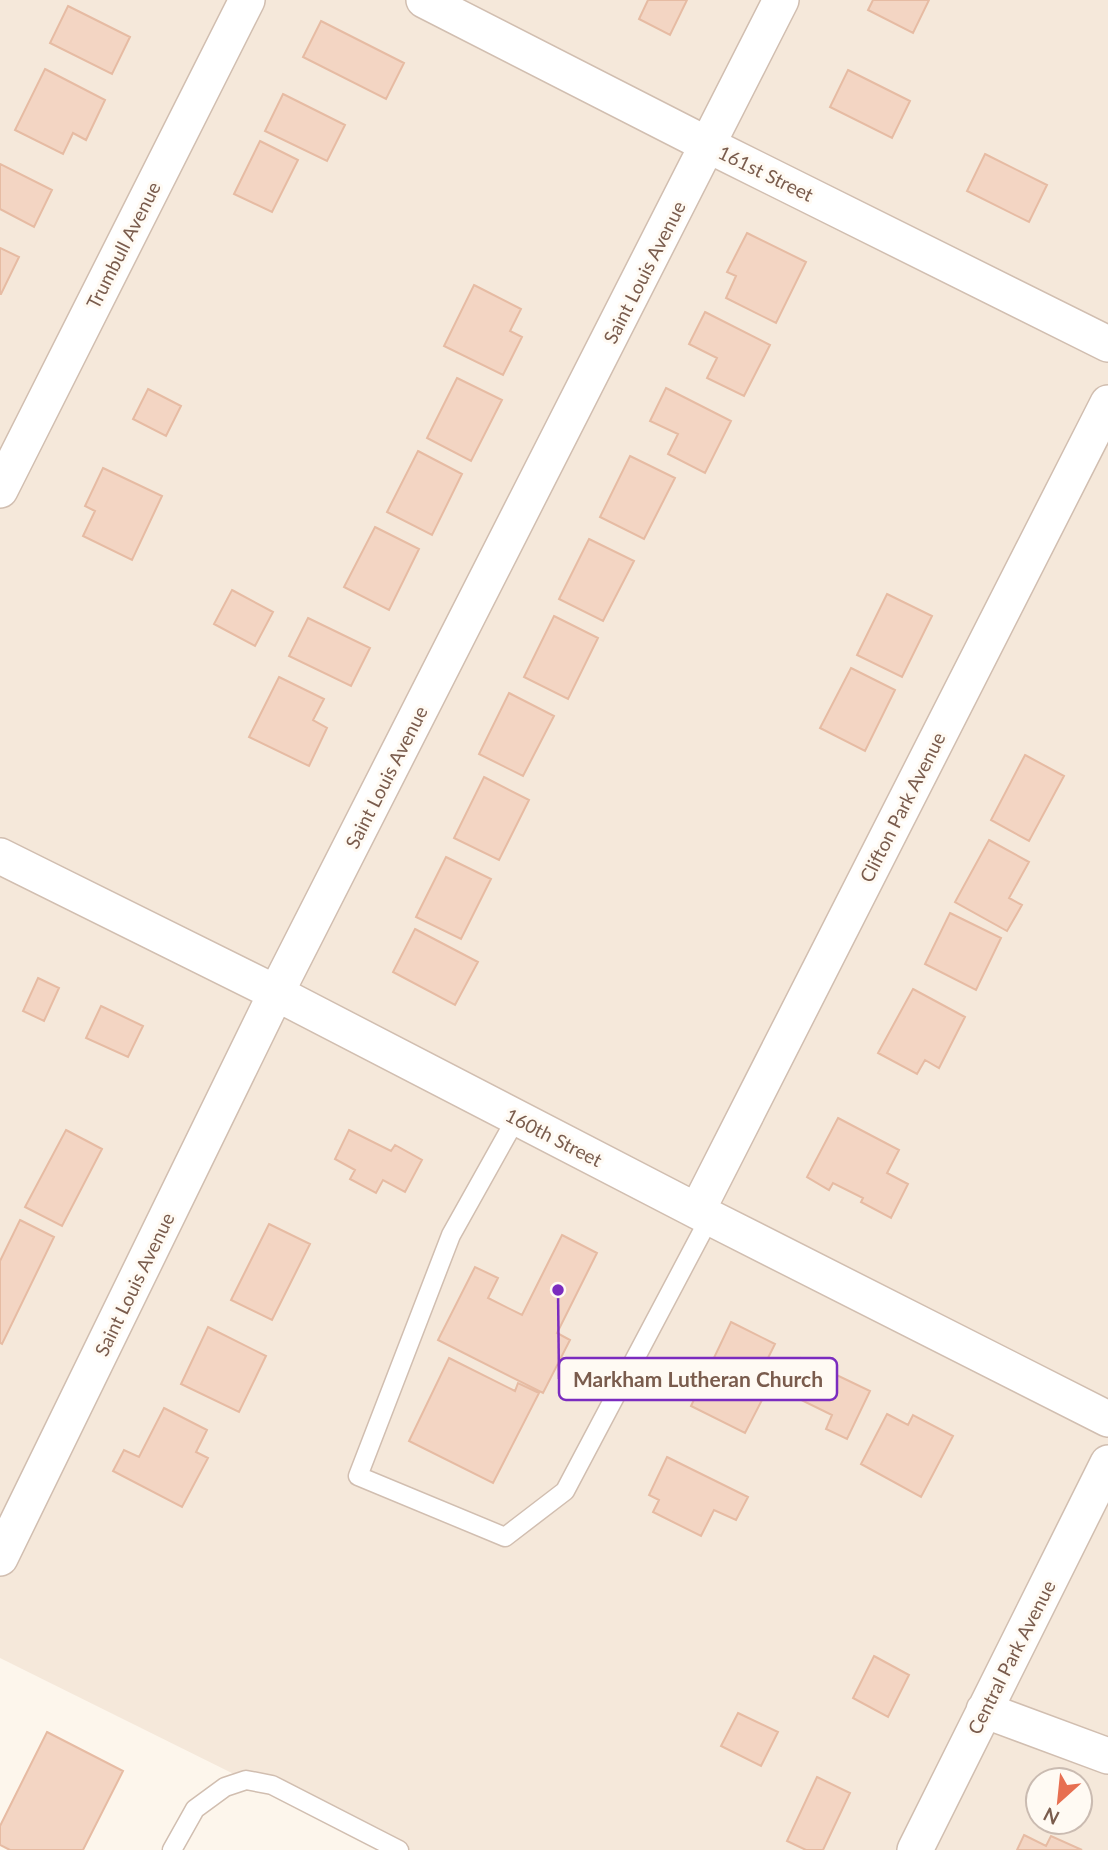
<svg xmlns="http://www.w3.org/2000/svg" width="1108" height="1850" viewBox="0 0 1108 1850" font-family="Lato,sans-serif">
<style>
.residential{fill:#f5e8da;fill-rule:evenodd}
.building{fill:#f3d5c3;stroke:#e6bba3;stroke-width:2}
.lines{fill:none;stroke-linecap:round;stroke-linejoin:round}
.lane-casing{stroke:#d1beb0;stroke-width:21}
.street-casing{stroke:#d1beb0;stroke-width:38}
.lane{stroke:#fff;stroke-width:18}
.street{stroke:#fff;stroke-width:35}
.labels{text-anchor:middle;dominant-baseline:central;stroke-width:6;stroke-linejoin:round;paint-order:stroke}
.street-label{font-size:19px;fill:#7a5c4d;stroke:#fffaf3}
.leader{fill:none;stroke:#7b2cbf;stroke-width:2.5}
.callout-dot{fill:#7b2cbf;stroke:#fffaf3;stroke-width:2.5}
.callout{fill:#fffaf3;stroke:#7b2cbf;stroke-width:2.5}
.callout-label{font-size:21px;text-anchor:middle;font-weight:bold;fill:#7a5c4d}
</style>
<rect width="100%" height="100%" fill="#fdf6ec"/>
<path class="residential" d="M0,0H1108V1850H387L0,1658ZM1038,1780H1080V1822H1038Z"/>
<path class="building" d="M648,0H687L670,35L639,19Z
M873,0H929L913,33L868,10Z
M68,6L130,37L112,74L50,43Z
M321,21L404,63L386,99L303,57Z
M45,69L105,100L86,140L73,133L63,154L15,130Z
M848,70L910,101L892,138L830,107Z
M283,94L345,125L327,161L265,131Z
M260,141L298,160L272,212L234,194Z
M985,154L1047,185L1029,222L967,191Z
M0,164L52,190L34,227L0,209Z
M747,233L806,262L776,323L726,298L736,276L727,272Z
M0,248L19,257L1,294H0Z
M474,285L521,309L510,331L522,337L503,375L444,346Z
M705,312L770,345L744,396L707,378L717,358L689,344Z
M457,378L502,400L471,461L427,438Z
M666,388L731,421L705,473L668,454L678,434L650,421Z
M148,389L181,406L166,436L133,419Z
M418,451L462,474L432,535L387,512Z
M630,456L675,478L644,539L600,517Z
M103,468L162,496L132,560L83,536L95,511L85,506Z
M375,527L419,549L389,610L344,587Z
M589,539L634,561L603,621L559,599Z
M232,590L273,612L255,646L214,624Z
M887,594L932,616L902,677L857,655Z
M554,616L598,638L568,699L524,677Z
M308,618L370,648L351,686L289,656Z
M851,668L895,690L865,751L820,728Z
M279,677L324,699L313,720L327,728L309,766L249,737Z
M509,693L554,716L523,776L479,754Z
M1025,755L1064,776L1029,841L991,820Z
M484,777L529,800L499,860L454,838Z
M989,840L1029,862L1009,898L1022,905L1007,931L955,902Z
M446,857L491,879L461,939L416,917Z
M950,913L1001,938L976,990L925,964Z
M415,929L478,962L455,1005L393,972Z
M38,978L59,988L44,1021L23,1011Z
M913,989L965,1017L939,1068L925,1060L917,1074L878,1053Z
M101,1006L143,1026L128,1057L86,1038Z
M838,1118L899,1150L887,1173L908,1184L891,1218L861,1202L863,1198L833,1183L829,1190L807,1177Z
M66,1130L102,1149L62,1226L25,1207Z
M349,1130L391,1151L395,1145L422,1160L405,1192L383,1180L376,1193L350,1179L355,1170L335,1159Z
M20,1220L54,1237L2,1344L0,1343V1261Z
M269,1224L310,1244L272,1320L231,1300Z
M562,1235L597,1253L557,1333L570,1340L543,1393L438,1340L475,1267L498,1278L488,1298L522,1315Z
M731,1322L775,1344L750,1394L762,1400L745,1433L691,1406Z
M208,1327L266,1356L239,1412L181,1384Z
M449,1358L515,1391L518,1383L539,1393L493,1483L409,1441Z
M801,1358L870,1391L847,1439L826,1429L832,1415L785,1392Z
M164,1408L207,1430L196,1452L208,1458L182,1507L113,1471L124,1450L139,1457Z
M887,1414L908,1425L913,1415L953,1436L921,1497L861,1464Z
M667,1457L748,1497L736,1520L714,1510L701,1536L653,1512L659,1500L649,1495Z
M874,1656L909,1675L888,1717L853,1698Z
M738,1713L778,1732L761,1766L721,1746Z
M47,1732L123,1771L83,1850H10L0,1845V1826Z
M817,1777L850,1793L823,1850H806L787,1841Z
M1024,1835L1046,1846L1051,1836L1082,1850H1017Z"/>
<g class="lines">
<g class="lane-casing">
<path id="lane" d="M517,1117L451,1235L358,1476L505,1537L565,1491L710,1217
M172,1850L195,1809L225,1787L246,1780L272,1785L399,1850"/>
</g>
<g class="street-casing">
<path id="street" d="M424,0L708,145L1108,344
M0,490L247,0
M0,856L276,993L697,1211L1108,1419
M697,1211L1108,403
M0,1558L276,993L781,0
M984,1710L1108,1756
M915,1850L1108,1463"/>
</g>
<use href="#lane" class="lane"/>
<use href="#street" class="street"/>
</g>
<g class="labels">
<g class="street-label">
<text transform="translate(766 173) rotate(26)">161st Street</text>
<text transform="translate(123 245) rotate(-63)">Trumbull Avenue</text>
<text transform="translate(644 272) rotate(-63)">Saint Louis Avenue</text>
<text transform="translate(386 777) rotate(-63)">Saint Louis Avenue</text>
<text transform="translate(902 807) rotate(-63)">Clifton Park Avenue</text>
<text transform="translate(554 1137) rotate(27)">160th Street</text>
<text transform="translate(134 1284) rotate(-64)">Saint Louis Avenue</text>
<text transform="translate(1011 1657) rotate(-63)">Central Park Avenue</text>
</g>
</g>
<path class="leader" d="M558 1290L559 1379"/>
<circle class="callout-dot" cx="558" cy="1290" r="7"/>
<rect class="callout" x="559" y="1358" width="278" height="42" rx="7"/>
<g class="callout-label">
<text x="698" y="1387">Markham Lutheran Church</text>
</g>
<g transform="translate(1059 1801) rotate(207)"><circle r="33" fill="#fffaf3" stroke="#cabbb1" stroke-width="2"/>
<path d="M0-5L12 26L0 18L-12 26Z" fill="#e76f51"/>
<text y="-10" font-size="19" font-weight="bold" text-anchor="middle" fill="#7a5c4d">N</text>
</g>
</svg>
